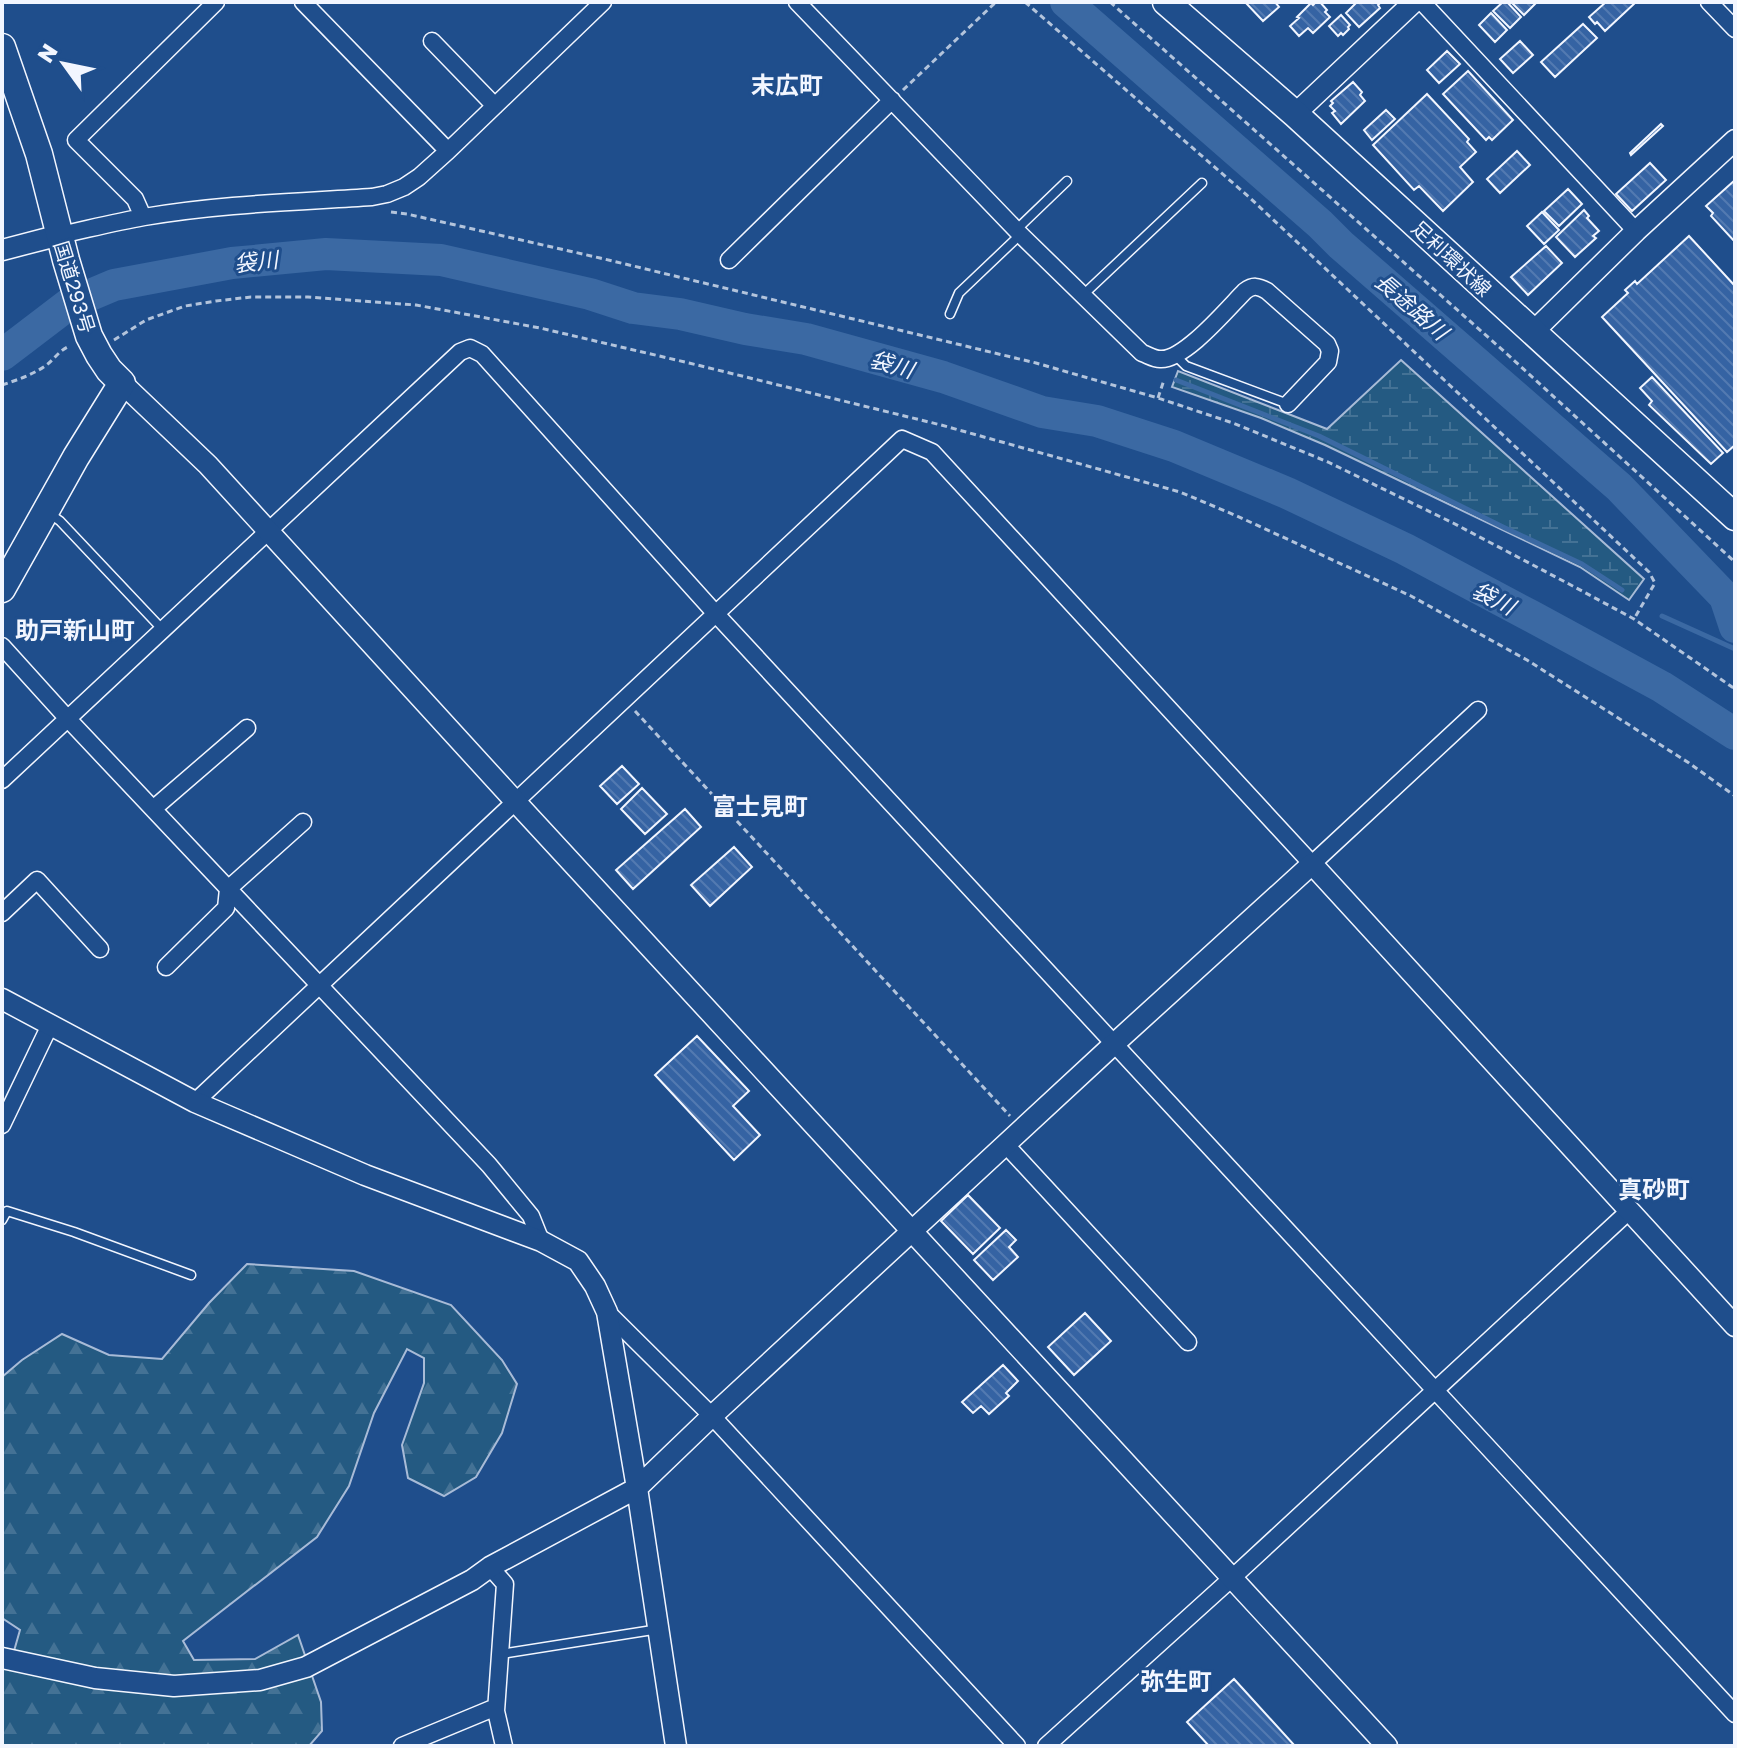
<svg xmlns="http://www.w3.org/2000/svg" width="1737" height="1748" viewBox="0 0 1737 1748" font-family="'Golos Text','Noto Sans JP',sans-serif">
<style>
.forest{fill:url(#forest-firs);stroke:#a8bbd7;stroke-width:2}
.wetland{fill:url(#wetland-marsh);stroke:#a8bbd7;stroke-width:2}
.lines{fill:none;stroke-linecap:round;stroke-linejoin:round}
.stream{stroke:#3b69a3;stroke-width:5}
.river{stroke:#3b69a3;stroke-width:32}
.building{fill:url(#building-back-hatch);stroke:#f2f6ff;stroke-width:2}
.service-casing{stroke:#f2f6ff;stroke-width:11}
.minor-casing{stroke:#f2f6ff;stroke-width:19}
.tertiary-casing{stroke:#f2f6ff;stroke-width:23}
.primary-casing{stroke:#f2f6ff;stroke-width:29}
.trunk-casing{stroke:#f2f6ff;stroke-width:29}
.path{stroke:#b3c4dc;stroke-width:3;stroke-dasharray:6 4;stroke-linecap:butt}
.service{stroke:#1f4e8c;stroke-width:8}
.minor{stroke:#1f4e8c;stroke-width:16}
.tertiary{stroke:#1f4e8c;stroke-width:20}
.primary{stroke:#1f4e8c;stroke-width:26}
.trunk{stroke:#1f4e8c;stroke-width:26}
.labels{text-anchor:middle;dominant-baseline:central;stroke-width:6;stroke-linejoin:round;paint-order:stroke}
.street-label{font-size:20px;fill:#f2f6ff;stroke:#1f4e8c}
.water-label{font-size:22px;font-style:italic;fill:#f2f6ff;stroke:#1f4e8c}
.quarter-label{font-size:24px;font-weight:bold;fill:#f2f6ff;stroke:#1f4e8c}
</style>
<defs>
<pattern id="forest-firs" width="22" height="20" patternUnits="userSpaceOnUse" patternTransform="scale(2)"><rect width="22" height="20" fill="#245a82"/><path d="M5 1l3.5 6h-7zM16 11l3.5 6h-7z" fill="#447295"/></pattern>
<pattern id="wetland-marsh" width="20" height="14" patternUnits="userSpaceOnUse" patternTransform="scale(2)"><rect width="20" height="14" fill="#245a82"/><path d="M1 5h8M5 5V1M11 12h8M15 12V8" fill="none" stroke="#447295"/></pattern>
<pattern id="building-back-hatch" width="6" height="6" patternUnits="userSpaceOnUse" patternTransform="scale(2)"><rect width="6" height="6" fill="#3563a3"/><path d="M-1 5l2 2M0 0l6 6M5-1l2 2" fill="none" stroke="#537ab1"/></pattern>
</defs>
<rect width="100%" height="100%" fill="#1f4e8c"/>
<path class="forest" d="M247,1264L354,1271L451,1305L502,1360L517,1384L502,1433L476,1477L444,1496L408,1478L402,1445L424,1383V1358L407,1349L374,1413L349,1486L317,1537L183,1641L194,1660L255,1659L298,1635L321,1702L322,1731L309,1746H2V1657L14,1651L20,1630L2,1618V1377L22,1360L62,1334L109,1355L162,1359L209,1303Z"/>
<path class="wetland" d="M1401,360L1644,579L1629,600L1580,567L1325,445L1261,418L1172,387L1178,371L1327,429Z"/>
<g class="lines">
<path class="stream" d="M1176,380L1319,436L1505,528L1582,564L1622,590
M1662,616L1735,649"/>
<path class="river" d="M1066,2L1320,224L1341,245L1619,487L1725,597L1735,627
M2,355L69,304L114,285L232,263L326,254L441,260L590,294L633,308L680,314L745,329L806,339L943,377L1042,412L1097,421L1174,446L1287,493L1405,549L1531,616L1662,687L1735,734"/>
</g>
<path class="building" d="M1245,2H1275L1279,7L1263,21Z
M1316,2H1320L1327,10L1325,12L1330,17L1313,33L1308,28L1299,36L1290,26L1299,18L1297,17L1311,3L1313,5Z
M1357,2H1381L1378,5L1380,8L1359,27L1346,13Z
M1503,2H1507L1521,17L1510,28L1493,11Z
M1511,2H1533L1535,4L1524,15Z
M1606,2H1636L1605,31L1597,22L1595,24L1589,17Z
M1491,13L1507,30L1495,42L1479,25Z
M1341,15L1350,25L1348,27L1349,29L1343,35L1341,33L1338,36L1329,26Z
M1583,24L1597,38L1555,77L1541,62Z
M1520,41L1533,55L1513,73L1500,59Z
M1447,51L1460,64L1439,83L1427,70Z
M1468,71L1513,120L1492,140L1489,137L1486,140L1443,94Z
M1353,82L1362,92L1360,95L1365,101L1341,124L1332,113L1335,111L1330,106L1333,103L1331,101Z
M1427,94L1469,139L1467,142L1476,152L1460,167L1473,182L1443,211L1419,186L1414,190L1373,145Z
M1386,110L1395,119L1372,140L1364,130Z
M1661,124L1663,126L1631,155L1630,153Z
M1517,151L1530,165L1500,193L1487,179Z
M1650,163L1666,180L1632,211L1616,194Z
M1735,180V242L1711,216L1713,213L1706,206Z
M1568,189L1582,204L1559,226L1544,211Z
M1584,210L1589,216L1587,218L1599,231L1593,236L1596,238L1575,257L1556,237Z
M1542,212L1559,230L1544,244L1527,226Z
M1689,236L1735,286V445L1727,452L1602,317L1628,293L1625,290L1635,281L1637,284Z
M1546,246L1562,263L1528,295L1511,277Z
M1652,377L1723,453L1711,464L1649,405L1652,401L1640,388Z
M622,766L639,784L617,804L600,786Z
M642,788L667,814L645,834L621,809Z
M685,809L701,827L633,889L616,870Z
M734,847L752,867L710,906L691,885Z
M697,1036L749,1091L733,1106L760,1135L734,1160L655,1075Z
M968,1195L1000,1228L973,1254L941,1221Z
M1006,1230L1016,1240L1009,1247L1018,1257L993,1280L974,1260Z
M1085,1313L1111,1341L1074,1375L1048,1347Z
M1003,1365L1018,1381L1006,1393L1009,1396L989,1414L981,1406L973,1413L962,1402Z
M1234,1679L1295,1746H1209L1187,1722Z"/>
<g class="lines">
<g class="service-casing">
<path id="service" d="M1016,230L1067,181
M1083,295L1202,183
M950,314L959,293L1020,235
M1176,356L1186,366L1288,404
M50,514L60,521L163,630
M2,1220L7,1211L74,1232L191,1275
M501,1654L659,1629"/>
</g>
<g class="minor-casing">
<path id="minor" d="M303,2L448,151
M797,2L1021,235L1142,353C1148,355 1154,359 1160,359C1184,361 1228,308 1245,291C1253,285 1258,286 1267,291L1327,344L1330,351L1328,362L1288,404
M1422,2L1636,231
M1709,2L1735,29
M432,41L495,106
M143,217L135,199L76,140L216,2
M60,235C88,229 116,222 144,217C219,204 296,202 372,197L387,194L404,187L419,177L448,151L603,2
M729,260L892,100
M2,646L68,719L489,1165L531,1216L541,1241
M2,780L460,352L470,348L482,354L716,614L1735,1714
M153,809L247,728
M2,913L37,880L100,949
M166,967L226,908L228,889L303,822
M195,1102L902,439L932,452L1312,864L1478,710
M2,1125L50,1025
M1006,1145L1188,1342
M607,1312L712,1416L1017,1746
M490,1567L505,1584L496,1711L504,1746
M402,1746L496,1707
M1046,1746L1232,1578L1629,1211"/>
</g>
<g class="tertiary-casing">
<path id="tertiary" d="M1295,114L1414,2
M2,250L60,235
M1533,332L1636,231L1735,140
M122,383L208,465L514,800L1387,1746
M2,999L195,1102L365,1175L541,1241L578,1261L595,1286L607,1312L637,1488L676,1746
M2,1658L95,1678L174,1686L260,1680L306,1667L472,1580L490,1567L637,1488L712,1416L1114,1044L1312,864L1735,1326"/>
</g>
<g class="primary-casing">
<path id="primary" d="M1166,2L1295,114L1735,517"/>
</g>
<g class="trunk-casing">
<path id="trunk" d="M2,47L39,154L66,260L89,336L99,355L109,370L122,383L76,457L2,589"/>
</g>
<path class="path" d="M1025,2L1249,197L1649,572L1655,583L1634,619
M1110,2L1507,354L1735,562
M903,90L996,2
M391,212L407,214L600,258L1036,363L1158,398L1233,423L1328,462L1453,523L1569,584L1634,619L1735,689
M114,340L146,320L185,306L216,301L251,297H308L416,305L540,328L689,363L941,425L1052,456L1180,492L1237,516L1411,596L1527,660L1689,763L1735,796
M2,385C17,380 32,375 45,366C54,360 59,350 70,346
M1158,398L1164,380
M635,711L1010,1116"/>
<use href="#service" class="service"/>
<use href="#minor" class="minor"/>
<use href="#tertiary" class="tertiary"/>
<use href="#primary" class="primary"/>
<use href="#trunk" class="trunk"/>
</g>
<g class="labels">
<g class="street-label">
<text transform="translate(1452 258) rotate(43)">足利環状線</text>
<text transform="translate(75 287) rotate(73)">国道293号</text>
</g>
<g class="water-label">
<text transform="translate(256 261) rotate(-6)">袋川</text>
<text transform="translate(1412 306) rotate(41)">長途路川</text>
<text transform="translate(892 364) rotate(16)">袋川</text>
<text transform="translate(1494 598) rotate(27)">袋川</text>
</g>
<g class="quarter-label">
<text x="787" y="84">末広町</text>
<text x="75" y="629">助戸新山町</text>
<text x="760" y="805">富士見町</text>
<text x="1654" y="1188">真砂町</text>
<text x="1176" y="1680">弥生町</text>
</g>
</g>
<rect width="1737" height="1748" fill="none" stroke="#f2f6ff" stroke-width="8"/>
<g transform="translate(64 64) rotate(303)" stroke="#1f4e8c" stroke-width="6" paint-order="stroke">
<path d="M0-6L14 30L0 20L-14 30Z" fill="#f2f6ff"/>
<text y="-12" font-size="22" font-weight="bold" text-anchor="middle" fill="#f2f6ff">N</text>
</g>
</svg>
